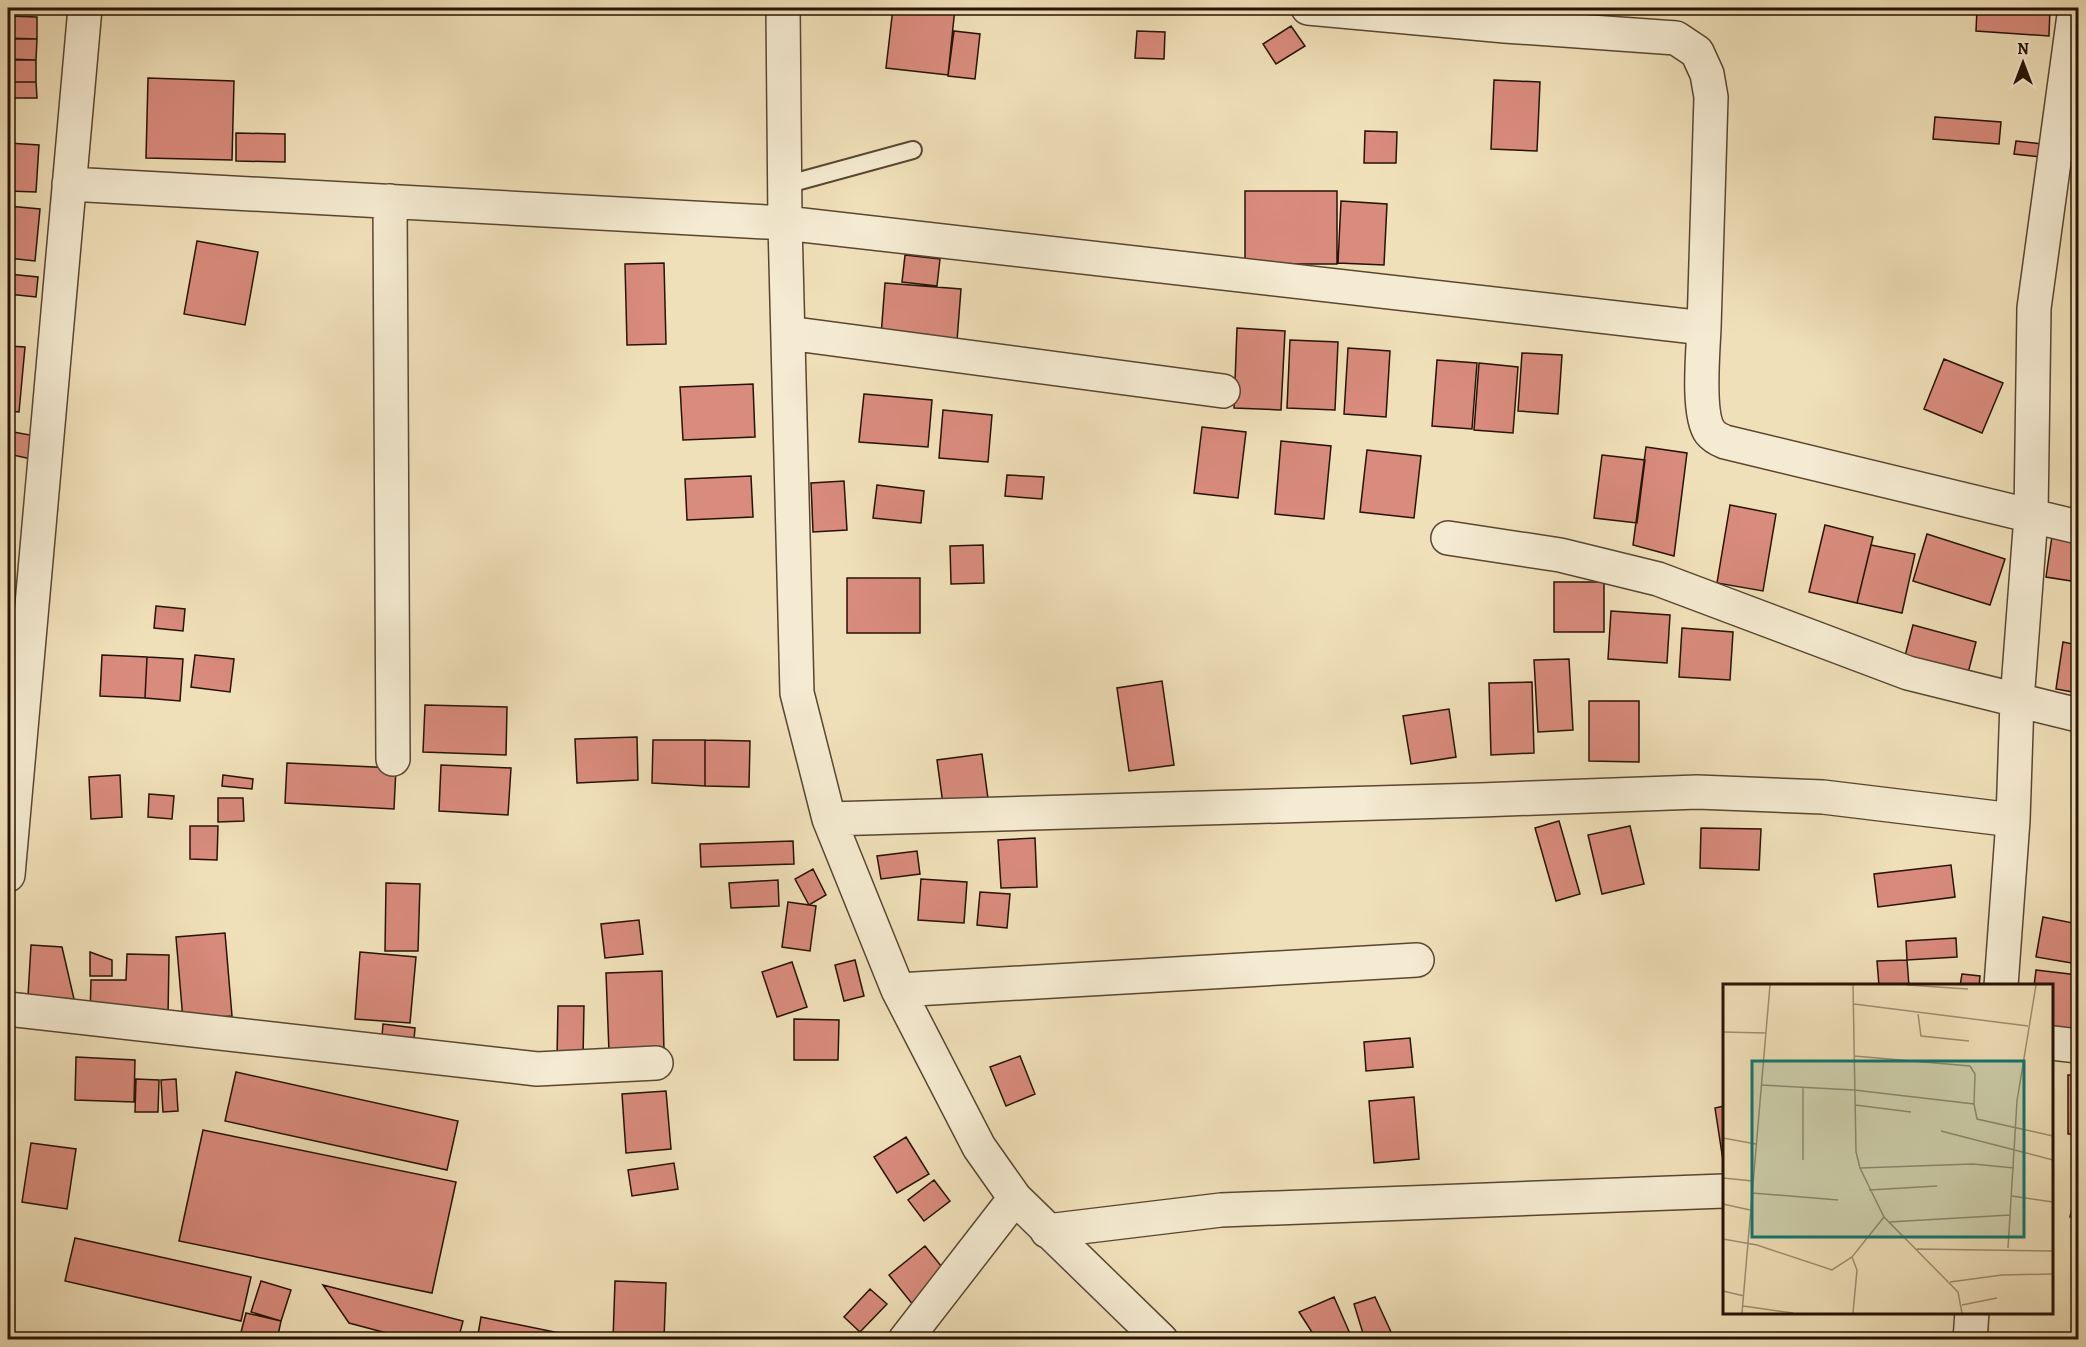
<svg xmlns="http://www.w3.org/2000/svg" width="2086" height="1347" viewBox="0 0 2086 1347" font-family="Alegreya,serif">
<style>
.building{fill:#d98b7d;stroke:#271304;stroke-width:1.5}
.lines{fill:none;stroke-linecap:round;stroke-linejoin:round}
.service-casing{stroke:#594631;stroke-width:20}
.minor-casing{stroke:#594631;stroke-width:36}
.service{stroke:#f5ebd2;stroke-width:16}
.minor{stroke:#f5ebd2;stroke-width:33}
.inset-road{fill:none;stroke:#a08e71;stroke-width:1.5}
.view{fill:#0f766e;fill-opacity:0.15;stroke:#0f766e;stroke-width:3}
.inset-edge{fill:none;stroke:#271304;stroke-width:3}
</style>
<rect width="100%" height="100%" fill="#f0e0b9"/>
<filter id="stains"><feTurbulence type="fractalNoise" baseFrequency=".00333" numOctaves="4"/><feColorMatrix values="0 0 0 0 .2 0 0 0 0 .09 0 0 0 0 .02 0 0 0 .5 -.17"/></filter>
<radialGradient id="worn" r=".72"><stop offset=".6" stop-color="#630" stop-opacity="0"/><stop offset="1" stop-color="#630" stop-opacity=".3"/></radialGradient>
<path class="building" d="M893,8H955L948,75L886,68Z
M1977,8H2050L2049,36L1976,31Z
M8,16L37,17V39L8,38Z
M1291,26L1305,46L1276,64L1263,44Z
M954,31L980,34L975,79L948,76Z
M1137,31L1165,32L1164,59L1135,58Z
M8,39H37L36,60L8,59Z
M8,60H36V82H8Z
M148,78L234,81L232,160L146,158Z
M1494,80L1540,82L1537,151L1491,149Z
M8,82H36L37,98H8Z
M1935,117L2001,122L1999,144L1933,139Z
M1365,131L1397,132L1396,163H1364Z
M236,133L285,134V162L236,161Z
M2016,141L2042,144L2041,157L2014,154Z
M8,143L39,145L36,192L8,191Z
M1245,191H1337V264H1245Z
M1341,201L1387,204L1384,265L1338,263Z
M8,206L40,209L35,261L8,258Z
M197,241L258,252L245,325L184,314Z
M905,255L940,259L937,286L902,282Z
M664,263L666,344L627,345L625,264Z
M8,274L38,277L36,297L8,294Z
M885,283L961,289L957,341L881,336Z
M1237,328L1285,331L1281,410L1234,408Z
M1290,340L1338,342L1335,410L1287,408Z
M8,346L25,347L19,412L8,411Z
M1348,348L1390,351L1386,417L1344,414Z
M1522,353L1562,355L1558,414L1518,411Z
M1944,359L2003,383L1982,433L1924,409Z
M1437,360L1477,363L1472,429L1432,426Z
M1479,363L1518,367L1513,433L1474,430Z
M753,384L755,437L683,440L680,387Z
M864,394L932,400L928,447L859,442Z
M943,410L992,415L988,462L939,458Z
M1202,427L1246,432L1238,498L1194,493Z
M8,431L41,437L36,460L8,454Z
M1281,441L1331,446L1324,519L1275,514Z
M1646,447L1687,453L1674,556L1633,545Z
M1367,450L1421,456L1414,518L1360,512Z
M1602,455L1645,460L1637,523L1594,518Z
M1007,475L1044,477L1042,499L1005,496Z
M751,476L753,517L687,520L685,479Z
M844,481L847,530L813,532L811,483Z
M877,485L924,491L921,523L873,518Z
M1730,505L1776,514L1763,591L1717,583Z
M1825,525L1873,537L1857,603L1809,592Z
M1927,534L2005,559L1990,605L1913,581Z
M2052,536L2078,540V582L2046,577Z
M983,545L984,583L951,584L950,546Z
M1871,545L1915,554L1902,613L1857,603Z
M847,578H920V633H847Z
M1554,582H1604V632H1554Z
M156,606L185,609L183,631L154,628Z
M1611,611L1670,615L1667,663L1608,659Z
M1913,625L1976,642L1968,673L1905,656Z
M1682,628L1733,632L1730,680L1679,677Z
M2063,642L2078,645V693L2056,689Z
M102,655L147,657L145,698L100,696Z
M195,655L234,659L230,692L191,687Z
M147,657L183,659L180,701L145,698Z
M1569,659L1573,730L1538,732L1534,660Z
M1162,681L1174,765L1129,771L1117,688Z
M1532,682L1534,753L1491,755L1489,683Z
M1589,701H1639V762L1589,761Z
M425,705L507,707L506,755L423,752Z
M1449,709L1456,757L1411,764L1403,716Z
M637,737L638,780L577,783L575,739Z
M653,740H705V786L652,783Z
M705,740L750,741L749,787L705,786Z
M982,754L989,806L944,812L937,760Z
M287,763L396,768L394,809L285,803Z
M441,765L511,768L508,815L439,811Z
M120,775L122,817L91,819L89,777Z
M223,775L253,779L252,789L222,786Z
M149,794L174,796L172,819L148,817Z
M218,798H243L244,821L218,822Z
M1559,821L1580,894L1556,901L1535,828Z
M190,826H218L217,860L190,859Z
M1630,826L1644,884L1602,894L1588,835Z
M1701,828L1761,829L1759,870L1700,868Z
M1035,838L1037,887L1001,888L998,840Z
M793,841L794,864L701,867L700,844Z
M917,851L920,874L881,879L877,856Z
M1951,865L1955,897L1878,907L1874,874Z
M813,869L826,895L809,905L795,879Z
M921,879L967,882L964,923L918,920Z
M778,880L779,906L731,908L729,883Z
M386,883L420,884L418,951H385Z
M980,892L1010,894L1007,928L977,925Z
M788,902L816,906L810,951L782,947Z
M2043,917L2078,924V964L2036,957Z
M639,920L643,954L605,958L601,924Z
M225,933L232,1016L183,1020L176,937Z
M1956,938L1957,957L1907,960L1906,941Z
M31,945L62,947L74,999L28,996Z
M90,952L112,960V976H90Z
M360,952L416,957L410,1023L355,1019Z
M127,954L169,955L168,1017L90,1016L91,980H126Z
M855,960L864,996L844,1001L835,965Z
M1907,960L1909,986H1879L1877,961Z
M792,962L807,1007L777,1017L762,972Z
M2036,970L2078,975V1035L2052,1032V986H2034Z
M662,971L664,1051L609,1052L606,973Z
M1962,974L1980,976L1979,986H1960Z
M558,1006H584L583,1059L557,1058Z
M794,1019L839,1020L838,1060H794Z
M383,1024L415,1028L413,1051L381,1048Z
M1410,1038L1413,1067L1366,1071L1364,1042Z
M1020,1056L1035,1094L1006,1106L990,1067Z
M76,1057L135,1060L134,1102L75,1100Z
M236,1072L458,1121L447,1170L225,1121Z
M2068,1075H2078V1134H2068Z
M136,1079L159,1080L158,1112H135Z
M176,1079L178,1111L163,1112L161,1080Z
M666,1091L671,1149L626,1153L622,1094Z
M1414,1097L1419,1159L1374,1163L1369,1101Z
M1724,1106V1167L1715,1108Z
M203,1130L456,1182L432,1293L179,1241Z
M906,1137L929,1174L897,1193L874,1157Z
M31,1143L76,1149L67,1209L22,1202Z
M674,1163L678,1189L632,1196L628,1170Z
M934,1180L950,1201L924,1221L908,1200Z
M2078,1182V1219L2070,1217Z
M75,1238L251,1277L241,1321L65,1281Z
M925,1246L950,1277L914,1306L889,1275Z
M261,1281L291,1290L281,1321L251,1312Z
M615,1281L666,1283L664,1340H613Z
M323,1285L463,1321L458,1340H413L349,1323Z
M870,1289L887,1304L860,1332L844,1317Z
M1334,1297L1351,1336L1337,1340H1317L1299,1312Z
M1375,1297L1391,1332L1378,1340H1365L1354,1304Z
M246,1313L281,1321L277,1340H239Z
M481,1317L594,1340H477Z"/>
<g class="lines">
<g class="service-casing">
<path id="service" d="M785,185L913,150"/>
</g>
<g class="minor-casing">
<path id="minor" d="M783,8L785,223L797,693L829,819L898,990L979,1147L1015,1198L1161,1340
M1308,8L1505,26L1676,38L1697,52L1707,74L1711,97L1704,328
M69,184L785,223L1704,328C1703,352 1697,414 1710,432C1713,436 1720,440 1725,442L2078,527
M390,201L393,759
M788,333L1223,391
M1448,538L1560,555L1658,579L1908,673L2078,715
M829,819L1480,800L1697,792L1823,797L2013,820
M8,875L85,8
M2001,986L2013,820L2017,701L2031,516L2034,308L2075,8
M898,990L1417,960
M8,1009L537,1069L656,1063
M2052,1043L2078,1046
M1047,1231L1221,1210L1724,1191
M905,1340L1015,1198
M1970,1340L1972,1312"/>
</g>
<use href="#service" class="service"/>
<use href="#minor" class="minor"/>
</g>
<g transform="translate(1723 984)">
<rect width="330" height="330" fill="#f0e0b9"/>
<path class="inset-road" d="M130,1L133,168L137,184L161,233L235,308L239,329M184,1L245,5M131,20L305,42M195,30L198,52L246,57M0,48L43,49M131,72L247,82L252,90L251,120M38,101L131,106L251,120L254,135L330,152M80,104V176M132,121L188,128M218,147L330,176M0,154L33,160M137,184L250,180L291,184M0,194L30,197M146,206L214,202M29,209L115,216M289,212L330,218M0,220L27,226M166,238L287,231M0,255L34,261L109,286L129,273L161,233M285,264L294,117L313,1M194,265L330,267M129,273L134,286L130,329M227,298L279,291L330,290M0,307L21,312M239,321L274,314M20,322L70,329M19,329L47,1"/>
<path class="view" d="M29,77H301V253H29Z"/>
<rect width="330" height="330" class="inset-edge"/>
</g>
<rect width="2086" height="1347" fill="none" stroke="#f0e0b9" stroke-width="30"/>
<rect x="9" y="9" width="2068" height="1329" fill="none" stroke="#271304" stroke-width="3"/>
<rect x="15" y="15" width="2056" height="1317" fill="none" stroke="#271304" stroke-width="1.5"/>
<g transform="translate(2023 63)" stroke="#f5ebd2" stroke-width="4.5" paint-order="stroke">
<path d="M0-4.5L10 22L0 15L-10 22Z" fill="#271304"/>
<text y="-9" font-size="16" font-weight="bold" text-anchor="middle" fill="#271304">N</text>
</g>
<rect width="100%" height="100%" filter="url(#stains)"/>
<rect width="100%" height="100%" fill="url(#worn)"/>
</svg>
